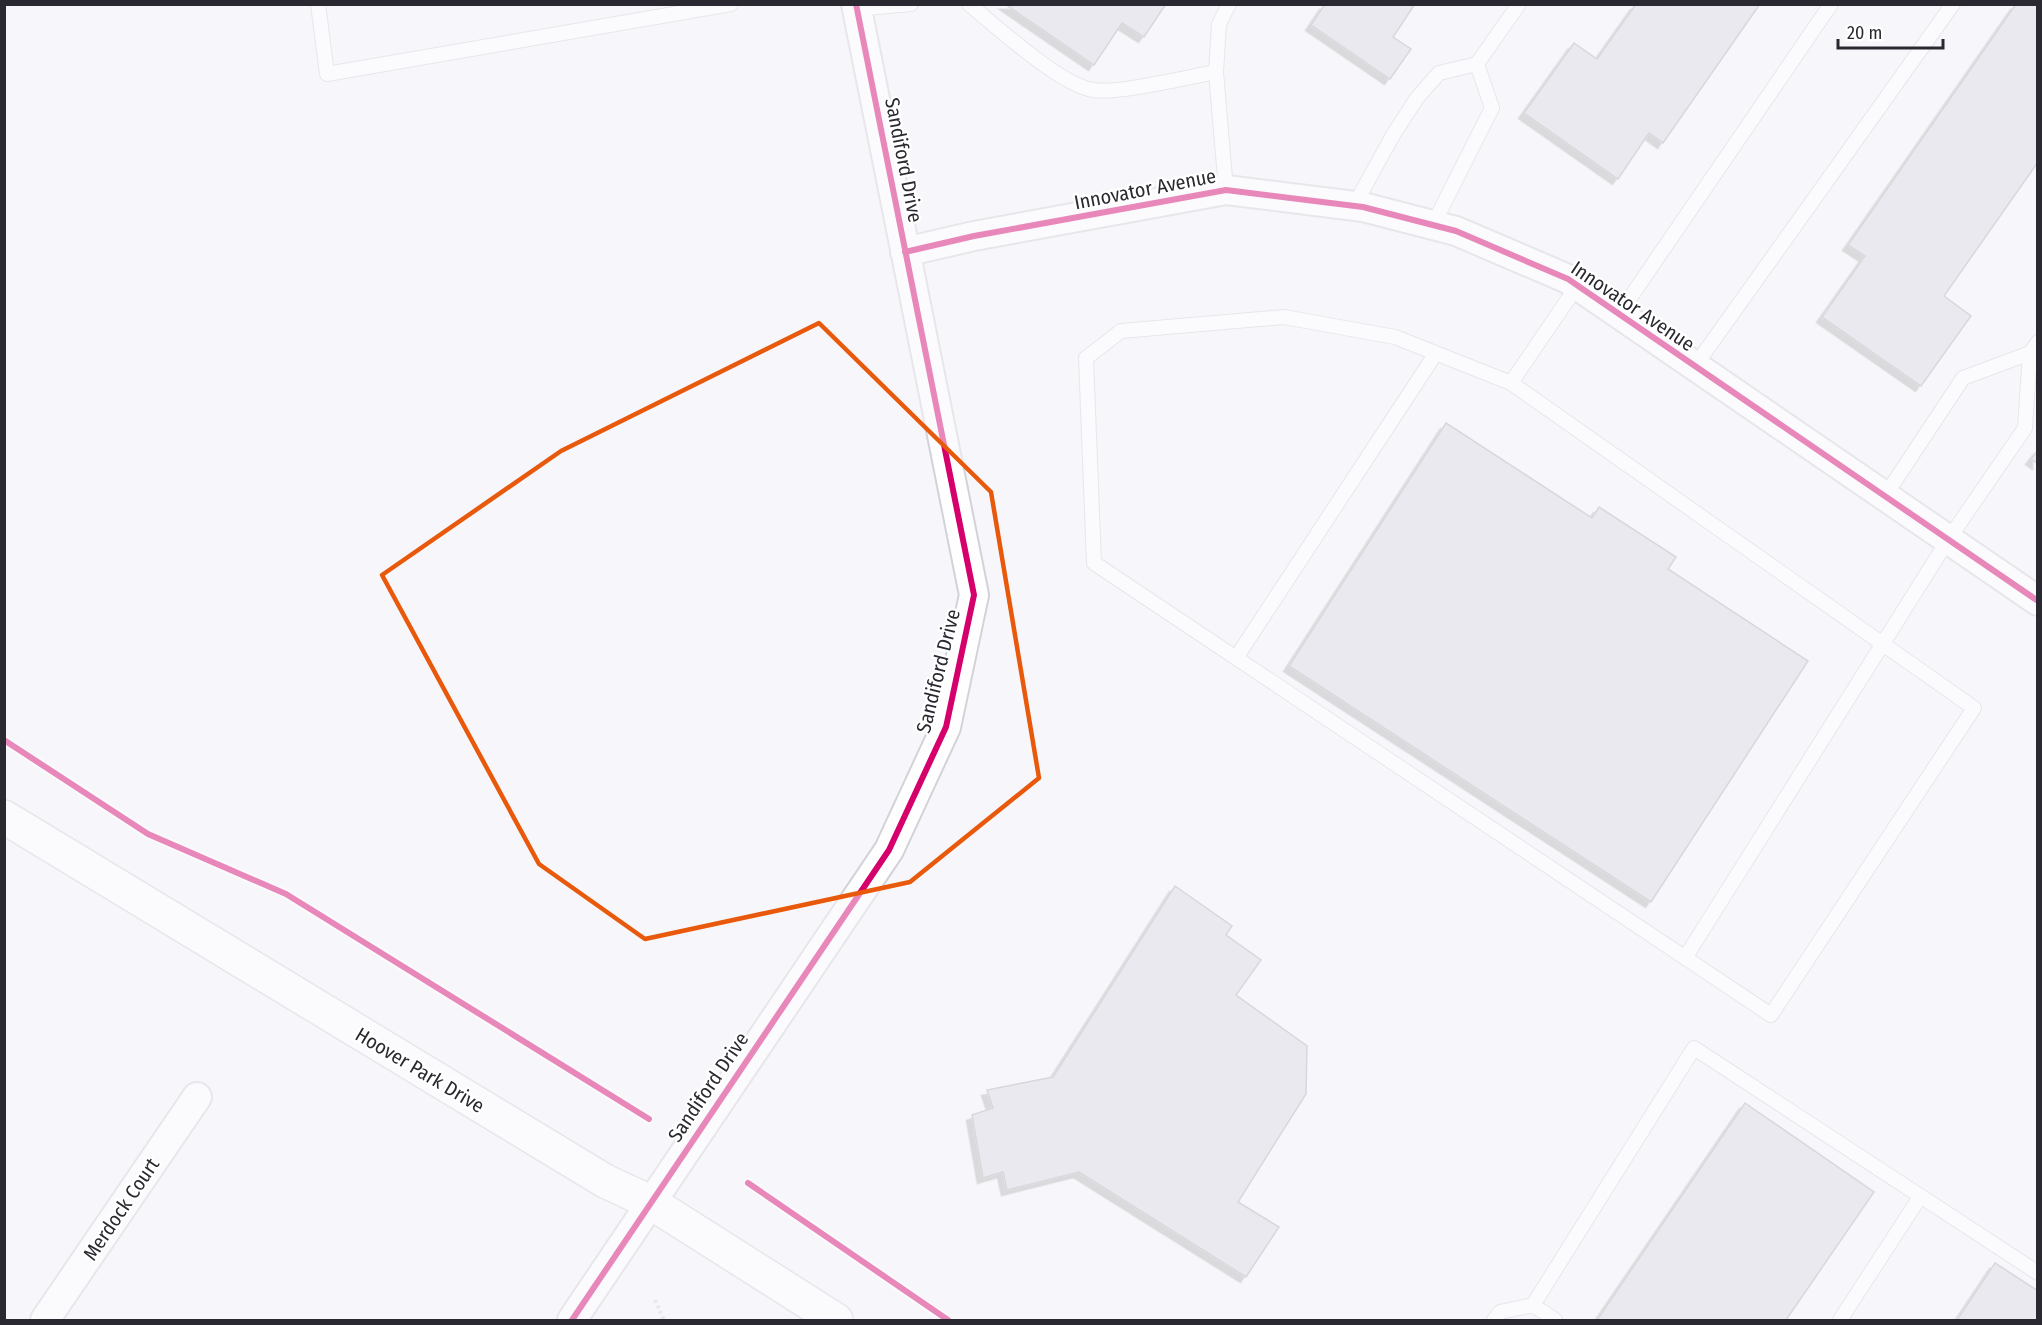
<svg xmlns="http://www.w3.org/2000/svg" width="2042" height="1325" viewBox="0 0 2042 1325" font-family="'Fira Sans Condensed',sans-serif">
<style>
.building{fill:#d9d8e1;stroke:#b1b1b6;stroke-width:1.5;filter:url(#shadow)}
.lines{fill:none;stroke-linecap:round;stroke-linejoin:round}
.service-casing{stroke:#d3d2d8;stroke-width:16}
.minor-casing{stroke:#d3d2d8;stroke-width:32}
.tertiary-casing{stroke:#d3d2d8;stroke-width:36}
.path{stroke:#d6d6d7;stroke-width:4;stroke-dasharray:3 3;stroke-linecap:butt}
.service{stroke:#fefefe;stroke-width:14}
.minor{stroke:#fefefe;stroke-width:28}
.tertiary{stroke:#fefefe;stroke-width:33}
.cycleway-casing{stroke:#fff;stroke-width:10}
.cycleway{stroke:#d6006c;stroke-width:6}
.marked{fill:none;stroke:#e8590c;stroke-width:4.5;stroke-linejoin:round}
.labels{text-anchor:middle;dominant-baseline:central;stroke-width:4.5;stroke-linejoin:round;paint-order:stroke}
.street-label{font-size:20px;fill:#2a2931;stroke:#fff}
</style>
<defs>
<filter id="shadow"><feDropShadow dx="-5.5" dy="5.5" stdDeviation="0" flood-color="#0004"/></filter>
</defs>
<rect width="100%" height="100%" fill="#f7f7fb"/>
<path class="building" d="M1005,4H1166L1144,37L1122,23L1094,65Z
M1325,4H1415L1393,37L1411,49L1390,79L1311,25Z
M1636,4H1760L1663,143L1649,133L1618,179L1524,113L1574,43L1597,59Z
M2016,4H2038V162L1944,296L1971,316L1921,386L1822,317L1865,256L1848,245Z
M1446,423L1592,518L1599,507L1676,557L1668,569L1808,661L1651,902L1289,666Z
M2038,450V464L2031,459Z
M1175,886L1232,926L1226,935L1261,960L1236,995L1307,1046L1306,1094L1238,1202L1279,1227L1246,1277L1079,1172L1007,1190L1003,1172L983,1178L972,1115L993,1108L987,1090L1053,1077Z
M1745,1103L1874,1192L1786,1320H1597Z
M1995,1263L2038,1291V1320H1957Z"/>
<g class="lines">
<g class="service-casing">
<path id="service" d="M318,4L327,74L731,4
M969,4C997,27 1060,85 1093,90C1119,94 1187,77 1216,72
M854,9L911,4
M1226,190L1216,72L1219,24L1229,4
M1354,206L1393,135L1417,98L1439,73L1477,64L1519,4
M1433,225L1492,108L1477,64
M1619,314L1831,4
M1284,317L1395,337L1511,383L1974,708L1771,1015L1094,563L1086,358L1121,331Z
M1695,366L1953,4
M1511,383L1577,286
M1885,496L1963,378L2030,353
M1236,658L1436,353
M1685,958L1948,540L2025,428L2030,353L2038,342
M1533,1305L1555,1320
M1494,1320L1500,1312L1533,1305L1694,1048L2038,1273
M1840,1320L1920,1197"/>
</g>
<g class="minor-casing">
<path id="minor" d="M905,252L974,236L1226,190L1363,207L1456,231L1568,279L2038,601
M45,1320L197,1097
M572,1320L889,850L946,727L974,595L856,4"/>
</g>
<g class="tertiary-casing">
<path id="tertiary" d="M4,817L605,1181L650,1202L836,1320"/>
</g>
<path class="path" d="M655,1300L664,1320"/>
<use href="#service" class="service"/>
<use href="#minor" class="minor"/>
<use href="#tertiary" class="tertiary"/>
<g class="cycleway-casing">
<path id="cycleway" d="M905,252L974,236L1226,190L1363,207L1456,231L1568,279L2038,601
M4,740L148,834L286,894L649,1119
M748,1183L948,1320
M572,1320L889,850L946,727L974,595L856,4"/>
</g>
<use href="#cycleway" class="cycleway"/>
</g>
<path d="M0 0H2042V1325H0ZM819,323L991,492L1039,778L910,882L645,939L539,864L382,575L561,451Z" fill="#f7f7fb" fill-opacity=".55" fill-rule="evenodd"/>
<path class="marked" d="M819,323L991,492L1039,778L910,882L645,939L539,864L382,575L561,451Z"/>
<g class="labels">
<g class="street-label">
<text transform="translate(904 160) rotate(79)">Sandiford Drive</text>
<text transform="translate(1145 189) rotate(-11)">Innovator Avenue</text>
<text transform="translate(1633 306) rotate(34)">Innovator Avenue</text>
<text transform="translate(938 671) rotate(-76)">Sandiford Drive</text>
<text transform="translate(420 1070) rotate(31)">Hoover Park Drive</text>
<text transform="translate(708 1087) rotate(-56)">Sandiford Drive</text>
<text transform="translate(121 1209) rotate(-56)">Merdock Court</text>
</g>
</g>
<rect width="2042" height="1325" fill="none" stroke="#2a2931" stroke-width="12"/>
<path d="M1838 39v9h105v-9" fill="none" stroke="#2a2931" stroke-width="3"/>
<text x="1847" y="39" font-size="18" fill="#2a2931" stroke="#ffffff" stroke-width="4.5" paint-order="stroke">20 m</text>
</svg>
